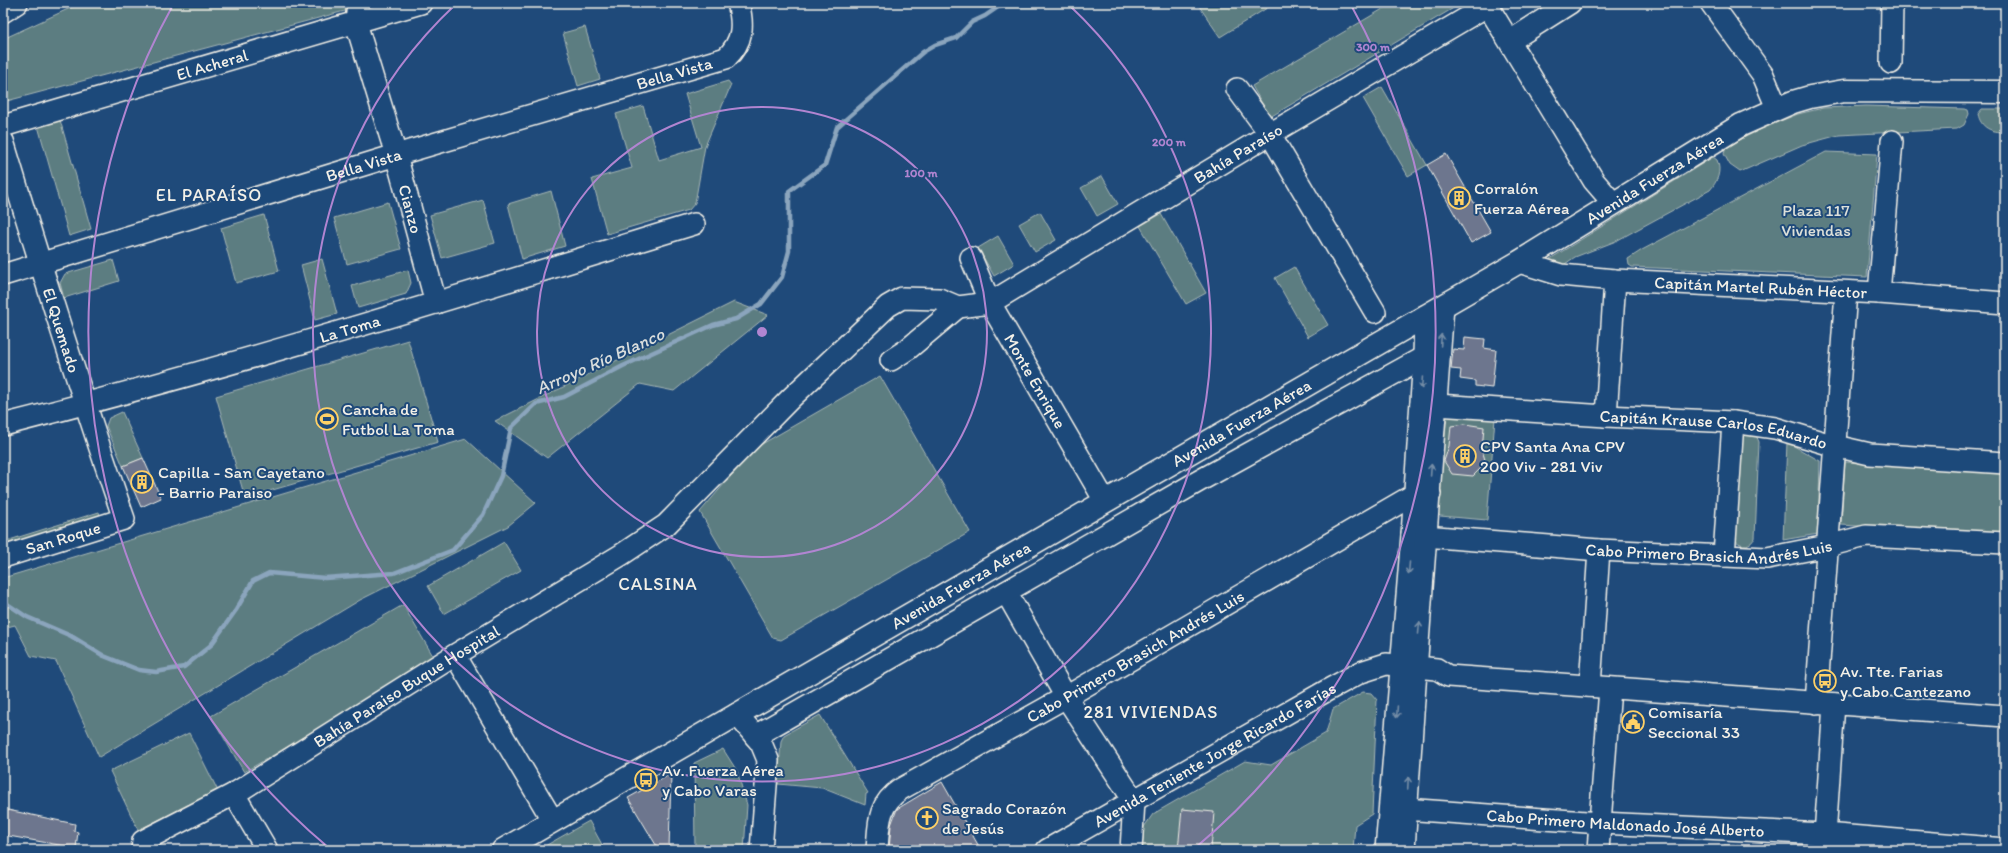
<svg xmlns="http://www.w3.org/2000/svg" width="2008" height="853" viewBox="0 0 2008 853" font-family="Itim,sans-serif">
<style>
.green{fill:#5c7d81;stroke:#a8b7b4}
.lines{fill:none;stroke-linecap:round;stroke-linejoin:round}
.stream{stroke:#8ba5bd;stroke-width:4.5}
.building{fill:#6d768e;stroke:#f4f1e8}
.minor-casing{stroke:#f4f1e8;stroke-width:24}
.major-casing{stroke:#f4f1e8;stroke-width:25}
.minor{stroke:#1f4a7a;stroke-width:21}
.major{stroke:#1f4a7a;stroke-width:22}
.oneway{stroke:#748da6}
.ring{fill:none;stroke:#b185d1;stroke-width:2}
.labels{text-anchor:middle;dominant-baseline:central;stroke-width:4;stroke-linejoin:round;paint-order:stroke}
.street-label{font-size:17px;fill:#f4f1e8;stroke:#1f4a7a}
.poi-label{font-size:17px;fill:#f4f1e8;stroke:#1f4a7a;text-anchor:start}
.park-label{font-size:17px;fill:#dde0d9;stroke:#1f4a7a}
.neighbourhood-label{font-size:18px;letter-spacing:1px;fill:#f4f1e8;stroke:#1f4a7a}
.water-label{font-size:18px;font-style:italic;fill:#dadedd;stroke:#1f4a7a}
.centre{fill:#b185d1;stroke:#1f4a7a;stroke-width:2}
.ring-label{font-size:12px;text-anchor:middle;font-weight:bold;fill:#b185d1;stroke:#1f4a7a;stroke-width:4;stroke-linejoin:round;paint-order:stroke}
</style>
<rect width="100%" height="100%" fill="#1f4a7a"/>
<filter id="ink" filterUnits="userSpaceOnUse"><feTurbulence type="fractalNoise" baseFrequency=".025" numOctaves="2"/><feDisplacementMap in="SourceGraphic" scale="8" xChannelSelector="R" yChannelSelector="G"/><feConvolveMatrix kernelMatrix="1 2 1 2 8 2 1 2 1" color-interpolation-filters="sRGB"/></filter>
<g filter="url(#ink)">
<path class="green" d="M81,3H356V8L3,102V39Z
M1197,3H1275L1220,37Z
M1393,3H1462L1270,117L1252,86Z
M585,27L600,79L578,86L563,33Z
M728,81L731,85L705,146L695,203L689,210L607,234L592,179L632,168L616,114L643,106L659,160L701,147L685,94Z
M1382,87L1427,165L1408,176L1363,98Z
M1866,106L1964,109L1968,110L1969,114L1964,125L1957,129L1839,135L1802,145L1740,172L1730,165L1724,154L1726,147L1763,128L1798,114L1823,108Z
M1982,109H2005V132C1991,132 1981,128 1978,114Z
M60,120L91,229L69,236L38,126Z
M1826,152L1877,154L1867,277L1632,267L1629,265L1628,259L1642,250Z
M1713,157L1717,160C1722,171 1717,182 1710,190L1616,241L1575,257L1562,266L1549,262L1550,259Z
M1102,176L1118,204L1097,216L1081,188Z
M551,191L565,246L522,259L508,204Z
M483,200L495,243L442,258L430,215Z
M388,202L401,249L347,264L334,218Z
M1040,212L1056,240L1035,252L1019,224Z
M1161,214L1206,293L1186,304L1140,226Z
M264,215L279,271L236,283L221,228Z
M998,236L1014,264L994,276L978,248Z
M322,259L337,314L315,320L301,265Z
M113,260L119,281L64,298L60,283L65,274Z
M1294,267L1328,325L1308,337L1275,278Z
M408,270L411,283L406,294L358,308L352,286Z
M734,302L768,315L674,391L640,384L547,458L495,421Z
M408,340L438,442L245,498L216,396Z
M880,376L970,532L781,640L773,638L700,512L755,448Z
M122,412L143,458L123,466L106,426L109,418Z
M1447,416L1495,418L1487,520L1440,516L1436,512Z
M1742,434L1756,435L1759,442L1755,538C1750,546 1743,547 1736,541L1734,537Z
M466,439L536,503L508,526L360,600L99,757L56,661L31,656L15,625L3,628V578Z
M1787,442L1820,461L1818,534L1783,540Z
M1845,462L2005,472V535L1841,525Z
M99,512L103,523L3,562V542Z
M504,542L521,570L444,614L428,586Z
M403,605L436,661L244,772L211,716Z
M1363,692L1371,693L1377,700L1372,814L1355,825L1353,850H1142L1144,827L1153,814L1245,761L1271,765L1326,733L1333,709Z
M820,715L868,793L866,794L865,805L822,788L778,784L781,741L784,735Z
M189,733L218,791L138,830L110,771Z
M723,749L737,771L747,805L744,850H695L694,763Z
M589,821L605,850H538Z
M1724,845L1799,850H1800H1723Z"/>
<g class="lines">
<path class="stream" d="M3,601L27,617L71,636L104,656L139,670L156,672L184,667L211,645L236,610L253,581L269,573L325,578L394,573L453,550L483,515L501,476L511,428L536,404L564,397L623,366L713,325L736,319L761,304L782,277L789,251V191L825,165L837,127L923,52L935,45L956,38L972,22L985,16L1001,5H1034L1039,3"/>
</g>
<path class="building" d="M1446,154L1491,232L1471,243L1427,165Z
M1465,337L1485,339L1484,348L1496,350L1492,388L1475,386V381L1460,379L1461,370L1451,369L1453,349L1464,350Z
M1465,424L1484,427L1482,450L1486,463L1473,476L1452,474L1444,461L1449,446L1451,426Z
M143,458L161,498L141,507L123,466Z
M671,774L669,850H659L628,798Z
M942,782L981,850H889L891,825L897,809Z
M3,809L75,824L74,831L78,832L76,848L3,835Z
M1182,809L1214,812L1211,850H1178Z"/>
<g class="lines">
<g class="minor-casing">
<g id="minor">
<path id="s1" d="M358,3L356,23L396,155L436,303"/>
<path d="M1486,3L1594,181L1613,203"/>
<path d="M1711,3L1763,75L1777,108"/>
<path d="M3,12L17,3"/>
<path d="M1510,41L1570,3"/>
<path d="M1891,63L1892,3"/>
<path d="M1237,89L1270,134L1375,312"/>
<path id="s2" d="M3,126L421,3"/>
<path id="s3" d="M3,141C41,268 81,394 124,519L3,557"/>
<path id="s4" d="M971,258L990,303L1105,501"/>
<path id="s5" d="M1519,262L1561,275L1615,280L1879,293L2005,303"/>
<path id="s6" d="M3,275L396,155L726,58C743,42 744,25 738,3"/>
<path d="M1879,293L1892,141"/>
<path d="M891,360L908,349L958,307"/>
<path id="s7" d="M1421,404L1606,416L1733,422L1775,428L1835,446L1870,454L2005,463"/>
<path d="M1606,416L1615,280"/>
<path id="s8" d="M3,425C236,366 465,294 694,224"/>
<path id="s9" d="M1412,535L1599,550L1767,558L1827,546L1866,536L2005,543"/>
<path d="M1724,556L1733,422"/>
<path d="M1006,592L1066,697L1134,801L1131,850"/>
<path d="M455,655L553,821"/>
<path d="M1590,686L1599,550"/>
<path d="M1816,703L1846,292"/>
<path d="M737,714L761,743L768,760L761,850"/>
<path d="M755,736L1199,481L1424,357"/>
<path d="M234,794L267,850"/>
<path id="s10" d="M1390,808L1601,823L1825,834L2005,849"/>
<path id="s11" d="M142,850L143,841L234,794L455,655L621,555L666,525L791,398L888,306L902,298L939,299L958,307L990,303L1270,134L1487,6"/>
<path id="s12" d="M877,850C879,824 877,805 901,789L1066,697L1415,494H1430"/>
<path id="s13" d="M1047,850L1326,691L1361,672L1386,664L1437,669L1448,676L2005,716"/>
<path d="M1386,850L1412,535L1424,357L1425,316"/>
<path d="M1404,850C1415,668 1430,487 1443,306"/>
<path d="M1598,850L1610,688"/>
<path d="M1824,850L1834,704"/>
</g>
</g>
<g class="major-casing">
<g id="major">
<path id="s14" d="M503,850L1519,262L1741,125L1793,102L1810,97L1844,91L2005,92"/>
</g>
</g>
<use href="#minor" class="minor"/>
<use href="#major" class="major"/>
</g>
<defs><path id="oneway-shaft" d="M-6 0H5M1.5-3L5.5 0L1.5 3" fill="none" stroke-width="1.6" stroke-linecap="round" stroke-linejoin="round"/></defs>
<g class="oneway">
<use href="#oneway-shaft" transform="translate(1441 340) rotate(-86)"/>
<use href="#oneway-shaft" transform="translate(1422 383) rotate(94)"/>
<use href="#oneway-shaft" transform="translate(1431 470) rotate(-86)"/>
<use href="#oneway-shaft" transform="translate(1409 568) rotate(95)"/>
<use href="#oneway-shaft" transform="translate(1419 628) rotate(-85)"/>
<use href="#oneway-shaft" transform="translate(1397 712) rotate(94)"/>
<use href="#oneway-shaft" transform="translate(1408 783) rotate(-87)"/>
</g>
</g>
<g class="ring">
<circle cx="762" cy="332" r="225"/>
<path d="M1068 4A449 449 0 1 1 456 4"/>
<path d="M329 848A674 674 0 0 1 173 5M1351 5A674 674 0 0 1 1195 848"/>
</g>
<defs>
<g id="building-ring" transform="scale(1.15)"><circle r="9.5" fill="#1f4a7a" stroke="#ffd166" stroke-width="1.5"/><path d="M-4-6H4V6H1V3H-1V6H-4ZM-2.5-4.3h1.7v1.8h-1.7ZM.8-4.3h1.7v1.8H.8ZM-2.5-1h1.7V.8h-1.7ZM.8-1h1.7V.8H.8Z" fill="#ffd166"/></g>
<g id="stadium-ring" transform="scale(1.15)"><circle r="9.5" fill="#1f4a7a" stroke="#ffd166" stroke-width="1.5"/><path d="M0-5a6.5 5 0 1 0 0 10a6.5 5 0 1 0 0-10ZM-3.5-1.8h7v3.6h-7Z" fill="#ffd166"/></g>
<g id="bus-ring" transform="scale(1.15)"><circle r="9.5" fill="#1f4a7a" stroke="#ffd166" stroke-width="1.5"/><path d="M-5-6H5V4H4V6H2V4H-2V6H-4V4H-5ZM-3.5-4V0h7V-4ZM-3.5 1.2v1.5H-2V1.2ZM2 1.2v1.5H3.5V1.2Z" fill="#ffd166"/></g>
<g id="civic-ring" transform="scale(1.15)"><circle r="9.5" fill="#1f4a7a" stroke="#ffd166" stroke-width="1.5"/><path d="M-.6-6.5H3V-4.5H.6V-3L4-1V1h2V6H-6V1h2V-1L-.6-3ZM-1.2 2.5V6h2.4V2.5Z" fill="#ffd166"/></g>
<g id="church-ring" transform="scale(1.15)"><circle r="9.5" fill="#1f4a7a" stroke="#ffd166" stroke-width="1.5"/><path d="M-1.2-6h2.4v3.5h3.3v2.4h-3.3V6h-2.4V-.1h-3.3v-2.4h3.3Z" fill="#ffd166"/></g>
</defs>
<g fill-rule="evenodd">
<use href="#building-ring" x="1459" y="198"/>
<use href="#stadium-ring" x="327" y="419"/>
<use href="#building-ring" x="1465" y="456"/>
<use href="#building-ring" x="142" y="482"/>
<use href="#bus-ring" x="1825" y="681"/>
<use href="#civic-ring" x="1633" y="722"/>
<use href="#bus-ring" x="646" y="780"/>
<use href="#church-ring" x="927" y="818"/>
</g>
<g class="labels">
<g class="street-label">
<text stroke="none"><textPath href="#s2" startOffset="218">El Acheral</textPath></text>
<text stroke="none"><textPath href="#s6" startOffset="701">Bella Vista</textPath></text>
<text stroke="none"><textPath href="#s11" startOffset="1328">Bahía Paraíso</textPath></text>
<text stroke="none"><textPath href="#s6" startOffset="377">Bella Vista</textPath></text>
<text stroke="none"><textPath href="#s14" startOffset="1333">Avenida Fuerza Aérea</textPath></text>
<text stroke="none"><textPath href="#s1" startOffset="214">Cianzo</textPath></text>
<text stroke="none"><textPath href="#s5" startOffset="244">Capitán Martel Rubén Héctor</textPath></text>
<text stroke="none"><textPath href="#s8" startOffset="360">La Toma</textPath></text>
<text stroke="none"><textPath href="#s3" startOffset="198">El Quemado</textPath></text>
<text stroke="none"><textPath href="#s4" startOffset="139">Monte Enrique</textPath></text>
<text stroke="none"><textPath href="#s14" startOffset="853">Avenida Fuerza Aérea</textPath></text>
<text stroke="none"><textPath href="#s7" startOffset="294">Capitán Krause Carlos Eduardo</textPath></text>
<text transform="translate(63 538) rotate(-17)">San Roque</text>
<text stroke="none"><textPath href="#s9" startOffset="298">Cabo Primero Brasich Andrés Luis</textPath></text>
<text stroke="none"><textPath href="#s14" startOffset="529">Avenida Fuerza Aérea</textPath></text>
<text stroke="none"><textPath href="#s12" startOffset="338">Cabo Primero Brasich Andrés Luis</textPath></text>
<text stroke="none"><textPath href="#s11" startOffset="315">Bahía Paraiso Buque Hospital</textPath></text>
<text stroke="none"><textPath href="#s13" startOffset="193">Avenida Teniente Jorge Ricardo Farías</textPath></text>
<text stroke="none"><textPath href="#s10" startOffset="236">Cabo Primero Maldonado José Alberto</textPath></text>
</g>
<g class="poi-label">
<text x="1474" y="188">Corralón<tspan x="1474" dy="20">Fuerza Aérea</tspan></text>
<text x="342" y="409">Cancha de<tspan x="342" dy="20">Futbol La Toma</tspan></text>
<text x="1480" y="446">CPV Santa Ana CPV<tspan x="1480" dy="20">200 Viv - 281 Viv</tspan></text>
<text x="158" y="472">Capilla - San Cayetano<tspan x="158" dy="20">- Barrio Paraiso</tspan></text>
<text x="1840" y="671">Av. Tte. Farias<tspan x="1840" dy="20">y Cabo Cantezano</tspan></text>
<text x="1648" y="712">Comisaría<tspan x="1648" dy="20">Seccional 33</tspan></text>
<text x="662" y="770">Av. Fuerza Aérea<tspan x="662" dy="20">y Cabo Varas</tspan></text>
<text x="942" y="808">Sagrado Corazón<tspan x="942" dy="20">de Jesús</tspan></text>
</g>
<g class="park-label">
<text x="1816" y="210">Plaza 117<tspan x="1816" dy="20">Viviendas</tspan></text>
</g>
<g class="neighbourhood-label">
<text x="209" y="195">EL PARAÍSO</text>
<text x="658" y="584">CALSINA</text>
<text x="1151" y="712">281 VIVIENDAS</text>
</g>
<g class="water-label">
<text transform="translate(600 361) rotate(-24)">Arroyo Río Blanco</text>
</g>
</g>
<circle cx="762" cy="332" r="6" class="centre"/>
<g class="ring-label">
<text x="1373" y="51">300 m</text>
<text x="1169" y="146">200 m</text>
<text x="921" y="177">100 m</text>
</g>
<rect width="2008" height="853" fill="none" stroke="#1f4a7a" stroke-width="16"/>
<rect x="8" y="8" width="1992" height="837" fill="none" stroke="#f4f1e8" stroke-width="1.5" filter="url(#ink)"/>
</svg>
